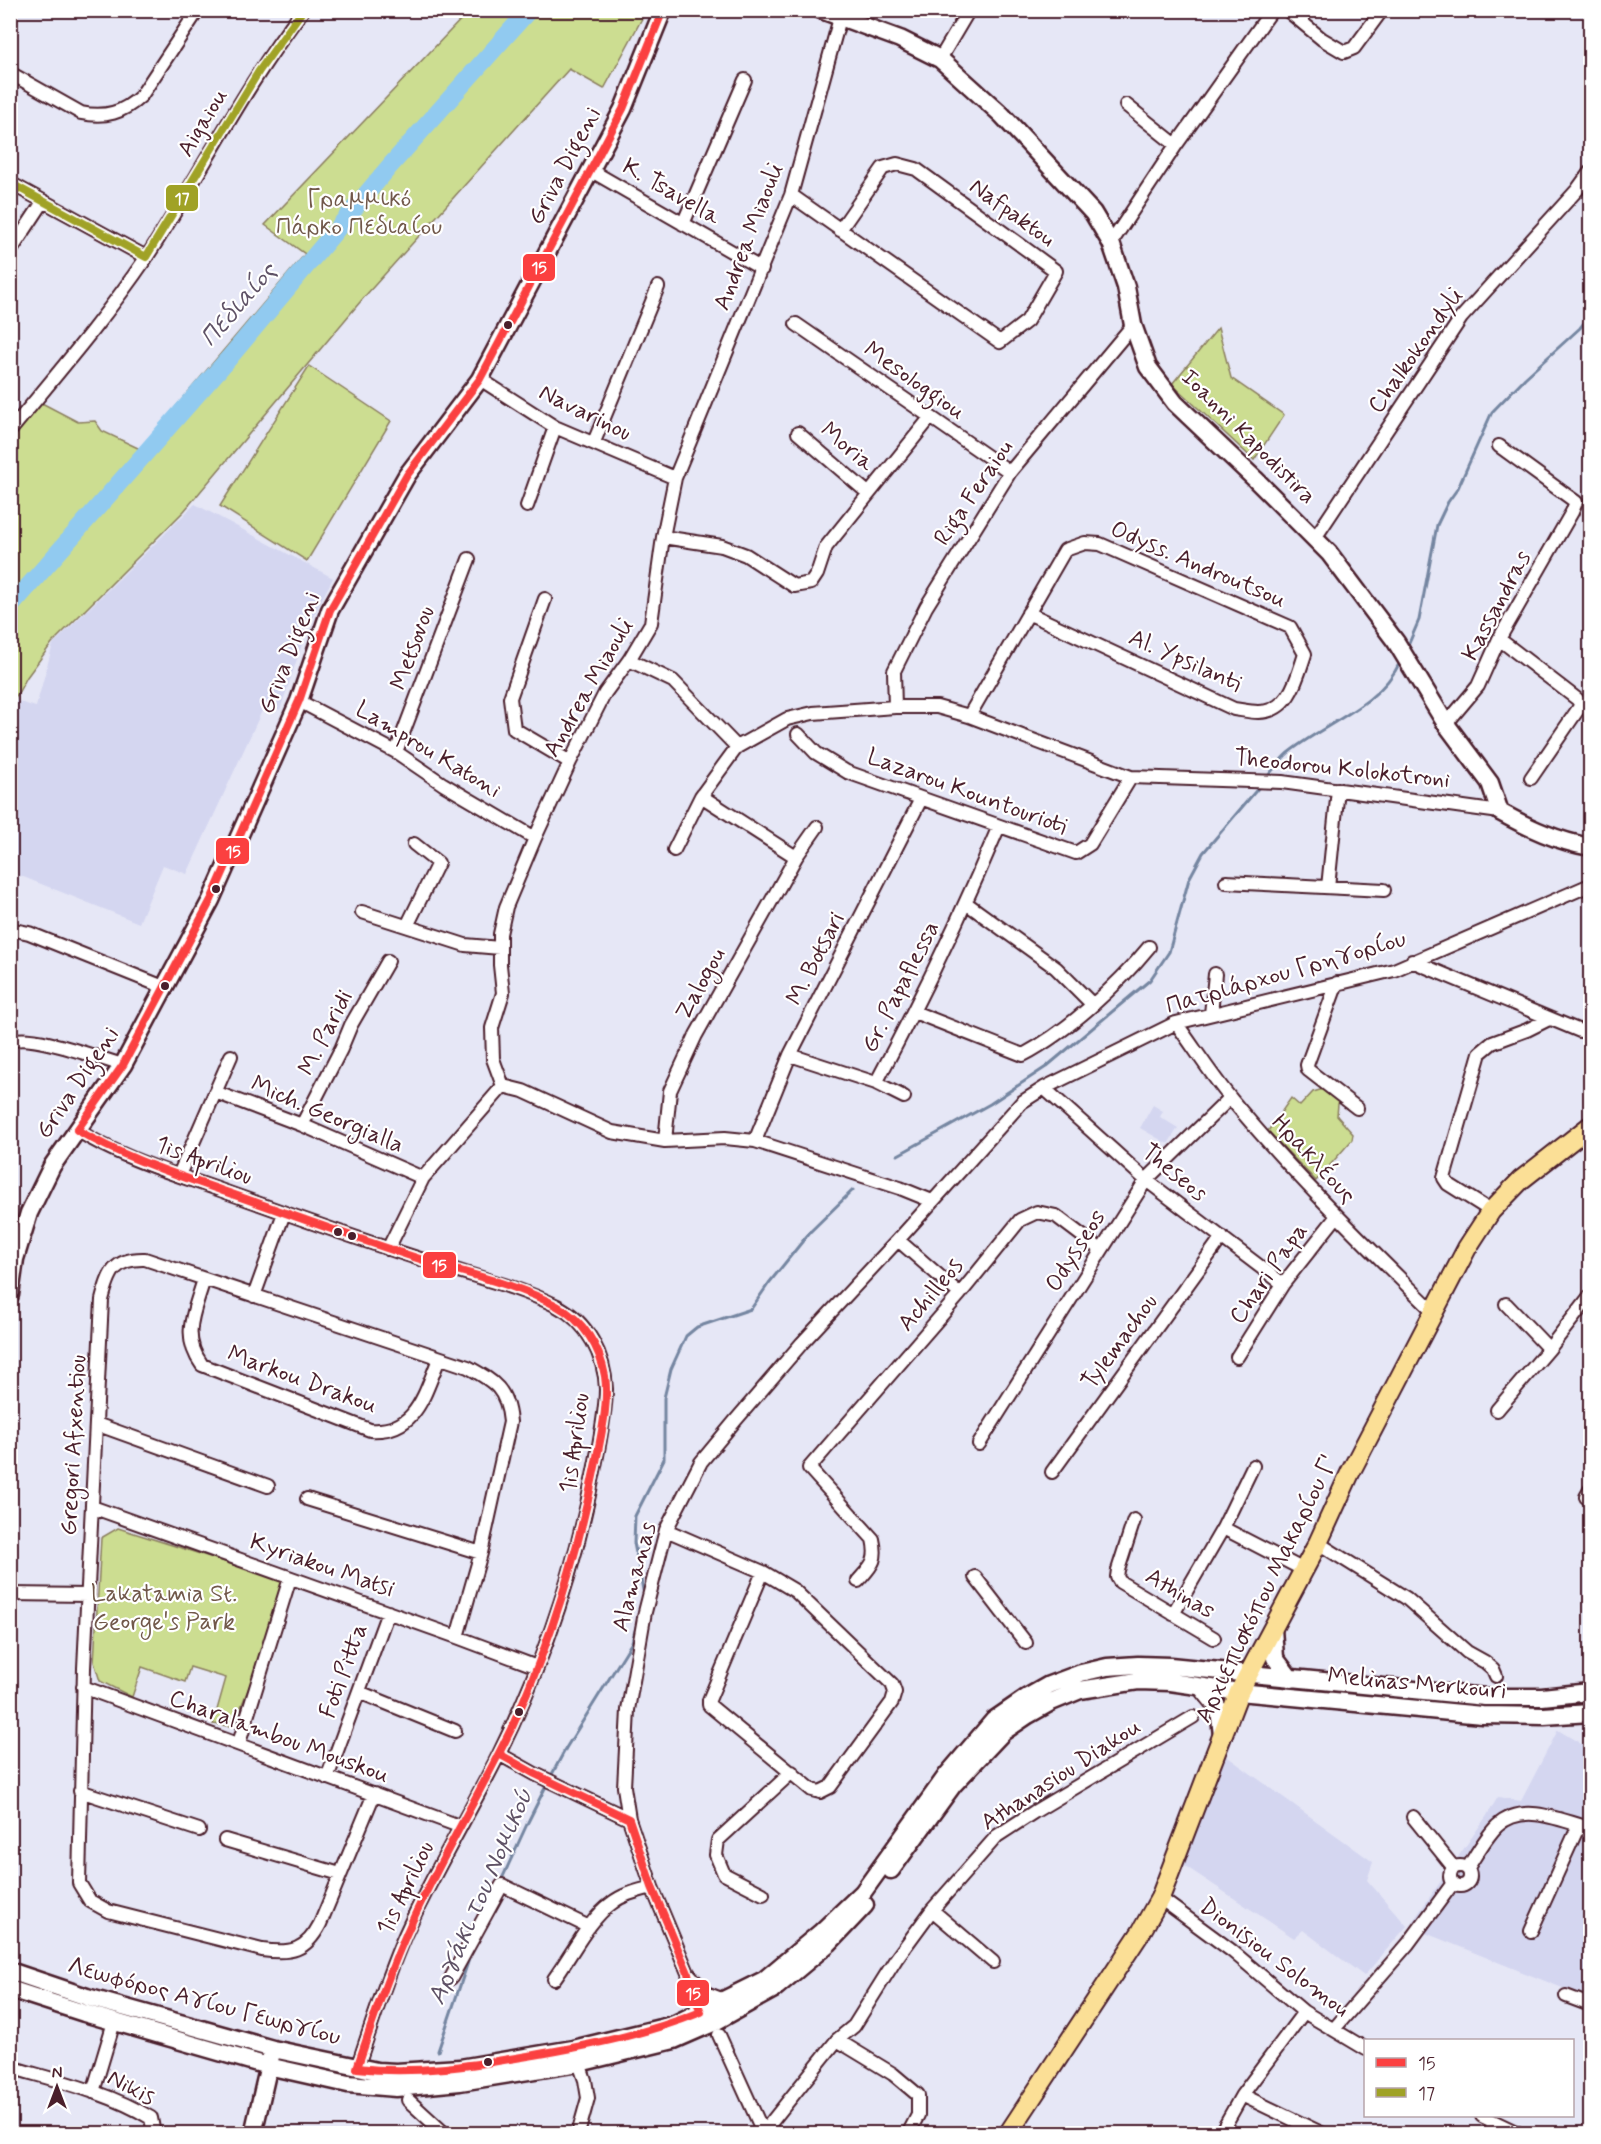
<svg xmlns="http://www.w3.org/2000/svg" width="1601" height="2144" viewBox="0 0 1601 2144" font-family="Mynerve,sans-serif">
<style>
.built{fill:#d4d6f0}
.green{fill:#ccdd91;stroke:#8b7e5e;stroke-width:1.5}
.lines{fill:none;stroke-linecap:round;stroke-linejoin:round}
.stream{stroke:#7586a1;stroke-width:3}
.river{stroke:#91caf0;stroke-width:18}
.street-casing{stroke:#4a1f2b;stroke-width:16}
.secondary-casing{stroke:#4a1f2b;stroke-width:21}
.primary-casing{stroke:#4a1f2b;stroke-width:22}
.street{stroke:#fff;stroke-width:12}
.secondary{stroke:#fff;stroke-width:16}
.primary{stroke:#fbdf96;stroke-width:18}
.bus-1-casing{stroke:#fff;stroke-width:12}
.bus-2-casing{stroke:#fff;stroke-width:12}
.bus-1{stroke:#fb4040;stroke-width:8}
.bus-2{stroke:#a0a226;stroke-width:8}
.bus-dot{fill:#4a1f2b;stroke:#fff;stroke-width:2}
.labels{text-anchor:middle;dominant-baseline:central;stroke-width:4.5;stroke-linejoin:round;paint-order:stroke}
.street-label{font-size:24px;fill:#4a1f2b;stroke:#fff}
.park-label{font-size:24px;fill:#71584a;stroke:#fff}
.water-label{font-size:26px;font-style:italic;fill:#5f5266;stroke:#fff}
.line-badge{stroke:#fff;stroke-width:2}
.badge-label{font-size:16px;text-anchor:middle;font-weight:bold;fill:#fff}
</style>
<rect width="100%" height="100%" fill="#e6e7f6"/>
<filter id="ink" filterUnits="userSpaceOnUse"><feTurbulence type="fractalNoise" baseFrequency=".0167" numOctaves="2"/><feDisplacementMap in="SourceGraphic" scale="12" xChannelSelector="R" yChannelSelector="G"/><feConvolveMatrix kernelMatrix="1 2 1 2 8 2 1 2 1" color-interpolation-filters="sRGB"/></filter>
<g filter="url(#ink)">
<path class="built" d="M195,504L333,578L308,626L280,710L265,704L187,874L163,865L139,923L11,872V712L16,701L36,707L53,644Z
M1153,1105L1163,1111L1160,1117L1178,1128L1168,1144L1140,1128Z
M1558,1730L1588,1748L1590,1746V1999L1423,1932L1413,1921L1486,1817L1498,1797L1521,1801Z
M1225,1755L1373,1862L1367,1880L1407,1926L1364,1976L1303,1930L1294,1938L1179,1862Z"/>
<path class="green" d="M469,11H646L604,89L569,69L366,295L184,511L52,643L27,677L11,706V437L38,401L78,422L95,421L102,431L140,449L305,254L265,225Z
M1218,328L1231,378L1284,415L1254,460L1172,384Z
M309,366L391,421L307,561L220,506Z
M1327,1088L1342,1100L1338,1104L1337,1116L1353,1134L1352,1140L1316,1181L1268,1131L1291,1098L1300,1106L1313,1092Z
M118,1528L235,1565L284,1582L267,1642L235,1722L229,1726L213,1724L226,1678L190,1667L185,1682L142,1667L132,1697L100,1681L94,1662L101,1538Z"/>
<g class="lines">
<path class="stream" d="M1407,648L1419,620L1437,525L1448,502L1458,488L1492,412L1525,378L1580,328L1590,315
M1266,778C1273,770 1280,760 1288,753C1323,724 1380,706 1400,662
M898,1155L990,1104L1046,1067L1150,980L1169,952L1189,879L1203,853L1260,786
M644,1595L634,1543L635,1516L664,1459V1398L671,1369L686,1336L697,1327L751,1309L769,1283L810,1232L853,1190
M550,1778L566,1748L632,1642L638,1619
M501,1881L528,1822L547,1784
M438,2051L470,1956
M421,2128V2134"/>
<path class="river" d="M10,607L229,358L389,167L529,10"/>
<g class="street-casing">
<path id="street" d="M1287,10L1322,39L1344,52L1354,48L1382,10
M940,59L969,10
M10,73L81,113C105,118 123,113 141,96L198,10
M1126,105L1176,145
M590,170L762,269
M10,183L146,257
M791,195C860,244 930,292 1000,342L1027,321L1056,271L916,169L897,164L883,168L840,230
M683,224L745,80
M1111,243L1176,145L1272,10
M10,252L43,202
M796,324L1010,472
M480,379L555,427L675,478
M10,431C57,374 105,318 146,258C200,176 243,88 303,10
M798,433L868,493
M594,442L658,287
M527,506L555,427
M663,537L722,546L746,555L794,586L811,583L817,574L826,547L930,418
M1315,538L1461,318L1577,190L1590,172
M545,599L510,698L514,729L570,762
M1499,639L1577,699L1581,705L1531,778
M629,660L673,681L737,747
M299,701L396,752L443,784L535,838
M895,707L894,671L926,607L1010,472L1133,325
M969,716L1065,550L1085,543L1100,544L1290,627L1305,654C1297,678 1290,712 1258,712C1250,712 1242,710 1234,709L1028,613
M1446,724L1478,686L1499,639L1572,512L1576,502L1499,446
M798,734L816,753L847,772L1076,853L1090,844L1131,777
M396,752L469,559
M701,796L796,857
M674,850L701,796L737,747L787,719L813,713L895,707H937L969,716L1131,777L1282,782L1500,812
M1226,882L1384,890
M1328,887L1338,789
M966,903L1056,968L1092,1004
M362,912L465,945L500,948
M407,926L438,863L414,844
M10,929L29,933L166,988
M1412,961L1580,1031L1590,1026
M1337,983L1307,1065L1308,1070L1357,1108
M914,1012L1023,1055C1068,1031 1117,986 1149,947
M1211,1014L1215,974
M1176,1023C1195,1049 1212,1076 1232,1100C1294,1175 1364,1243 1433,1311
M10,1042C27,1031 101,1059 123,1065
M790,1055L876,1083C921,999 962,914 999,826
M876,1083L904,1097
M503,1086L493,1059L492,1028L503,993L500,965V934L506,907L535,838L570,762L605,693L629,660L651,623L663,537L675,478L791,195L840,18
M503,1086L523,1091L612,1132L665,1141L725,1138L755,1141L900,1188L932,1201
M1044,1088L1146,1180L1283,1284
M215,1092L302,1125L423,1178
M302,1125L341,1049L351,1025L388,961
M77,1130C122,1159 176,1174 226,1192C296,1217 365,1242 436,1264C476,1277 519,1287 557,1306C587,1321 605,1356 606,1389C606,1413 598,1451 593,1476C574,1572 542,1667 498,1756C468,1816 433,1873 405,1935C386,1978 372,2024 357,2068
M665,1141L670,1091L696,1035L796,857L817,827
M755,1141L790,1055L921,799
M179,1175L231,1056
M1491,1211L1448,1184L1444,1178L1480,1053L1492,1043L1527,1030L1549,1019
M898,1240L960,1294
M388,1249L423,1178L503,1086
M204,1279C195,1311 180,1335 202,1365L370,1430C417,1433 424,1394 439,1359
M254,1296L284,1213
M1506,1304L1549,1349
M1237,1357L1283,1284L1337,1216
M1497,1410L1549,1349L1590,1296
M96,1424L268,1486
M979,1444L1146,1180L1230,1098
M1253,1466L1223,1528L1304,1570
M1052,1472L1222,1237
M1586,1497L1590,1490
M307,1499L481,1553
M92,1507L457,1637L537,1667
M1134,1520L1118,1570L1117,1577L1120,1582L1214,1638
M666,1530L763,1572L795,1591L892,1684L895,1692L892,1702L830,1787L820,1792L812,1790L709,1705V1700L763,1572
M1318,1543L1406,1598L1467,1652L1485,1662L1493,1669L1496,1676
M975,1577L1026,1643
M858,1581C872,1565 878,1561 873,1539L809,1468L960,1294L1020,1220L1037,1212L1056,1216L1101,1250
M10,1594L88,1595
M1173,1614L1223,1528
M83,1687L459,1826
M359,1692L455,1731
M239,1743L290,1578
M499,1754L535,1774L629,1819
M327,1778L388,1612
M80,1791L199,1830
M374,1794L320,1924C306,1951 291,1954 262,1950L108,1911L90,1901L79,1883L84,1668L102,1300C109,1273 114,1258 145,1259L468,1367C495,1382 507,1389 510,1422L481,1553L457,1637
M1413,1817L1454,1868
M225,1840L340,1874
M1450 1876a10 10 0 1 1 20 0a10 10 0 1 1-20 0Z
M1467,1869C1476,1855 1485,1838 1497,1826C1524,1801 1561,1821 1590,1828
M763,1894L724,1874L716,1855L718,1840L792,1772
M1160,1898L1232,1951L1304,2012L1366,2049
M932,1910L993,1962
M1531,1931L1579,1825
M689,1974L706,1993L724,2000
M451,1978L502,1885L589,1927
M554,1979C571,1956 589,1919 612,1903C623,1894 638,1891 652,1887
M1566,1996L1590,2005
M705,2016C694,2007 691,1987 688,1973L652,1887L629,1819L624,1787L628,1710L645,1612L666,1530L701,1462L735,1421L802,1343L898,1240L1022,1102L1044,1088L1176,1023L1394,970L1590,885
M1334,2029L1408,1944L1453,1883
M719,2035L763,2132
M837,2040L893,2074L918,2095V2115L908,2134
M577,2057L585,2080L588,2098L578,2134
M10,2067C58,2081 108,2092 151,2118L154,2134
M93,2092L114,2022
M1242,2095L1323,2134
M408,2100L445,2134
M1482,2116L1520,2134
M762,2134L837,2040L854,2026L896,1959L932,1910L997,1836L1034,1812L1193,1717
M1220,2134L1242,2095L1304,2012
M1490,2134L1494,2122"/>
</g>
<g class="secondary-casing">
<path id="secondary" d="M821,10L900,39L940,59L1002,115L1093,213L1111,243L1126,287L1133,325L1148,367L1175,403L1255,479L1329,553L1396,642L1446,724L1490,783L1500,812C1529,828 1557,841 1590,847
M10,1295L15,1259L29,1213L52,1166L123,1065L211,900L299,701L330,610L407,475L480,379L623,109L663,10
M1273,1628L1275,1658L1291,1679
M1201,1687L1219,1709L1222,1735
M891,1870L953,1785L1003,1732L1028,1715L1051,1702L1080,1690L1138,1681L1170,1682L1239,1692L1482,1715L1544,1716L1590,1713
M10,1971L87,1997L273,2049L377,2071L396,2072L460,2068L573,2049L673,2025L764,1980L820,1933L863,1892L947,1775L994,1720L1026,1698L1049,1685L1081,1673L1107,1667L1138,1665L1170,1666L1485,1697H1542L1590,1692
M10,1989L84,2013L268,2066L348,2084L396,2088L460,2082L579,2063L674,2040L713,2023L774,1989L829,1943L865,1905
M253,2134L271,2056"/>
</g>
<g class="primary-casing">
<path id="primary" d="M1008,2134L1141,1932L1160,1898L1239,1692L1318,1543L1350,1473L1467,1248L1491,1211L1521,1180L1590,1126"/>
</g>
<use href="#street" class="street"/>
<use href="#secondary" class="secondary"/>
<use href="#primary" class="primary"/>
<g class="bus-1-casing">
<path id="bus-1" d="M499,1754L535,1774L629,1819L652,1887L688,1973L691,1988L701,2012C647,2034 591,2045 534,2055C475,2065 417,2075 357,2068C374,2017 391,1966 414,1917C444,1852 482,1790 513,1725C551,1641 578,1553 596,1462C601,1435 609,1404 605,1376C600,1347 583,1320 557,1306C516,1284 468,1274 423,1260C357,1239 292,1215 226,1192C175,1174 124,1158 77,1130L123,1065L211,900L299,701L330,610L407,475L480,379L623,109L663,10"/>
</g>
<g class="bus-2-casing">
<path id="bus-2" d="M10,183L146,257L259,71L303,10"/>
</g>
<use href="#bus-1" class="bus-1"/>
<use href="#bus-2" class="bus-2"/>
</g>
</g>
<g class="bus-dot">
<circle cx="508" cy="325" r="5"/>
<circle cx="216" cy="889" r="5"/>
<circle cx="165" cy="986" r="5"/>
<circle cx="338" cy="1232" r="5"/>
<circle cx="352" cy="1236" r="5"/>
<circle cx="519" cy="1712" r="5"/>
<circle cx="488" cy="2062" r="5"/>
</g>
<g class="labels">
<g class="street-label">
<text transform="translate(203 123) rotate(-59)">Aigaiou</text>
<text transform="translate(565 166) rotate(-62)">Griva Digeni</text>
<text transform="translate(671 192) rotate(30)">K. Tsavella</text>
<text transform="translate(1012 213) rotate(36)">Nafpaktou</text>
<text transform="translate(749 237) rotate(-69)">Andrea Miaouli</text>
<text transform="translate(1416 351) rotate(-55)">Chalkokondyli</text>
<text transform="translate(914 381) rotate(35)">Mesologgiou</text>
<text transform="translate(585 413) rotate(26)">Navarinou</text>
<text transform="translate(1248 437) rotate(45)">Ioanni Kapodistira</text>
<text transform="translate(847 447) rotate(40)">Moria</text>
<text transform="translate(974 493) rotate(-56)">Riga Feraiou</text>
<text transform="translate(1198 565) rotate(23)">Odyss. Androutsou</text>
<text transform="translate(1497 606) rotate(-62)">Kassandras</text>
<text transform="translate(413 648) rotate(-70)">Metsovou</text>
<text transform="translate(290 653) rotate(-68)">Griva Digeni</text>
<text transform="translate(1185 661) rotate(24)">Al. Ypsilanti</text>
<text transform="translate(589 688) rotate(-60)">Andrea Miaouli</text>
<text transform="translate(428 750) rotate(31)">Lamprou Katoni</text>
<text transform="translate(1342 769) rotate(6)">Theodorou Kolokotroni</text>
<text transform="translate(967 792) rotate(20)">Lazarou Kountourioti</text>
<text transform="translate(816 959) rotate(-63)">M. Botsari</text>
<text transform="translate(1286 973) rotate(-16)">Πατριάρχου Γρηγορίου</text>
<text transform="translate(701 984) rotate(-61)">Zalogou</text>
<text transform="translate(901 987) rotate(-63)">Gr. Papaflessa</text>
<text transform="translate(326 1033) rotate(-63)">M. Paridi</text>
<text transform="translate(78 1083) rotate(-56)">Griva Digeni</text>
<text transform="translate(327 1115) rotate(23)">Mich. Georgialla</text>
<text transform="translate(1313 1159) rotate(47)">Ηρακλέους</text>
<text transform="translate(204 1161) rotate(20)">1is Apriliou</text>
<text transform="translate(1174 1173) rotate(39)">Theseos</text>
<text transform="translate(1076 1251) rotate(-58)">Odysseos</text>
<text transform="translate(1269 1274) rotate(-55)">Chari Papa</text>
<text transform="translate(931 1295) rotate(-50)">Achilleos</text>
<text transform="translate(1120 1342) rotate(-54)">Tylemachou</text>
<text transform="translate(302 1380) rotate(20)">Markou Drakou</text>
<text transform="translate(575 1443) rotate(-82)">1is Apriliou</text>
<text transform="translate(74 1445) rotate(-87)">Gregori Afxentiou</text>
<text transform="translate(322 1566) rotate(19)">Kyriakou Matsi</text>
<text transform="translate(635 1577) rotate(-75)">Alamanas</text>
<text transform="translate(1267 1589) rotate(-64)">Αρχιεπισκόπου Μακαρίου Γ'</text>
<text transform="translate(1180 1594) rotate(31)">Athinas</text>
<text transform="translate(344 1671) rotate(-70)">Foti Pitta</text>
<text transform="translate(1417 1684) rotate(5)">Melinas Merkouri</text>
<text transform="translate(279 1737) rotate(20)">Charalambou Mouskou</text>
<text transform="translate(1061 1775) rotate(-33)">Athanasiou Diakou</text>
<text transform="translate(406 1888) rotate(-64)">1is Apriliou</text>
<text transform="translate(1274 1958) rotate(37)">Dionisiou Solomou</text>
<text transform="translate(204 2002) rotate(15)">Λεωφόρος Αγίου Γεωργίου</text>
<text transform="translate(131 2088) rotate(28)">Nikis</text>
</g>
<g class="park-label">
<text x="359" y="199">Γραμμικό<tspan x="359" dy="28">Πάρκο Πεδιαίου</tspan></text>
<text x="164" y="1594">Lakatamia St.<tspan x="164" dy="28">George's Park</tspan></text>
</g>
<g class="water-label">
<text transform="translate(239 305) rotate(-49)">Πεδιαίος</text>
<text transform="translate(481 1897) rotate(-67)">Αργάκι του Νομικού</text>
</g>
</g>
<g class="line-badge">
<rect x="165" y="184" width="34" height="28" rx="6" fill="#a0a226"/>
<rect x="522" y="253" width="34" height="29" rx="6" fill="#fb4040"/>
<rect x="215" y="837" width="35" height="28" rx="6" fill="#fb4040"/>
<rect x="422" y="1251" width="35" height="28" rx="6" fill="#fb4040"/>
<rect x="676" y="1979" width="34" height="28" rx="6" fill="#fb4040"/>
</g>
<g class="badge-label">
<text x="182" y="204">17</text>
<text x="539" y="273">15</text>
<text x="233" y="857">15</text>
<text x="439" y="1271">15</text>
<text x="693" y="1999">15</text>
</g>
<rect width="1601" height="2144" fill="none" stroke="#fff" stroke-width="36"/>
<rect x="18" y="18" width="1565" height="2108" fill="none" stroke="#4a1f2b" stroke-width="2" filter="url(#ink)"/>
<rect x="1364" y="2039" width="210" height="78" fill="#ffffff" stroke="#b7a5aa" stroke-width="1.5"/>
<rect x="1376" y="2058" width="30" height="9" fill="#fb4040" stroke="#b7a5aa" stroke-width="1.5"/>
<text x="1418" y="2069" font-size="18" fill="#4a1f2b">15</text>
<rect x="1376" y="2088" width="30" height="9" fill="#a0a226" stroke="#b7a5aa" stroke-width="1.5"/>
<text x="1418" y="2099" font-size="18" fill="#4a1f2b">17</text>
<g transform="translate(57 2087)" stroke="#ffffff" stroke-width="4.5" paint-order="stroke">
<path d="M0-4.5L10 22L0 15L-10 22Z" fill="#4a1f2b"/>
<text y="-9" font-size="16" font-weight="bold" text-anchor="middle" fill="#4a1f2b">N</text>
</g>
</svg>
